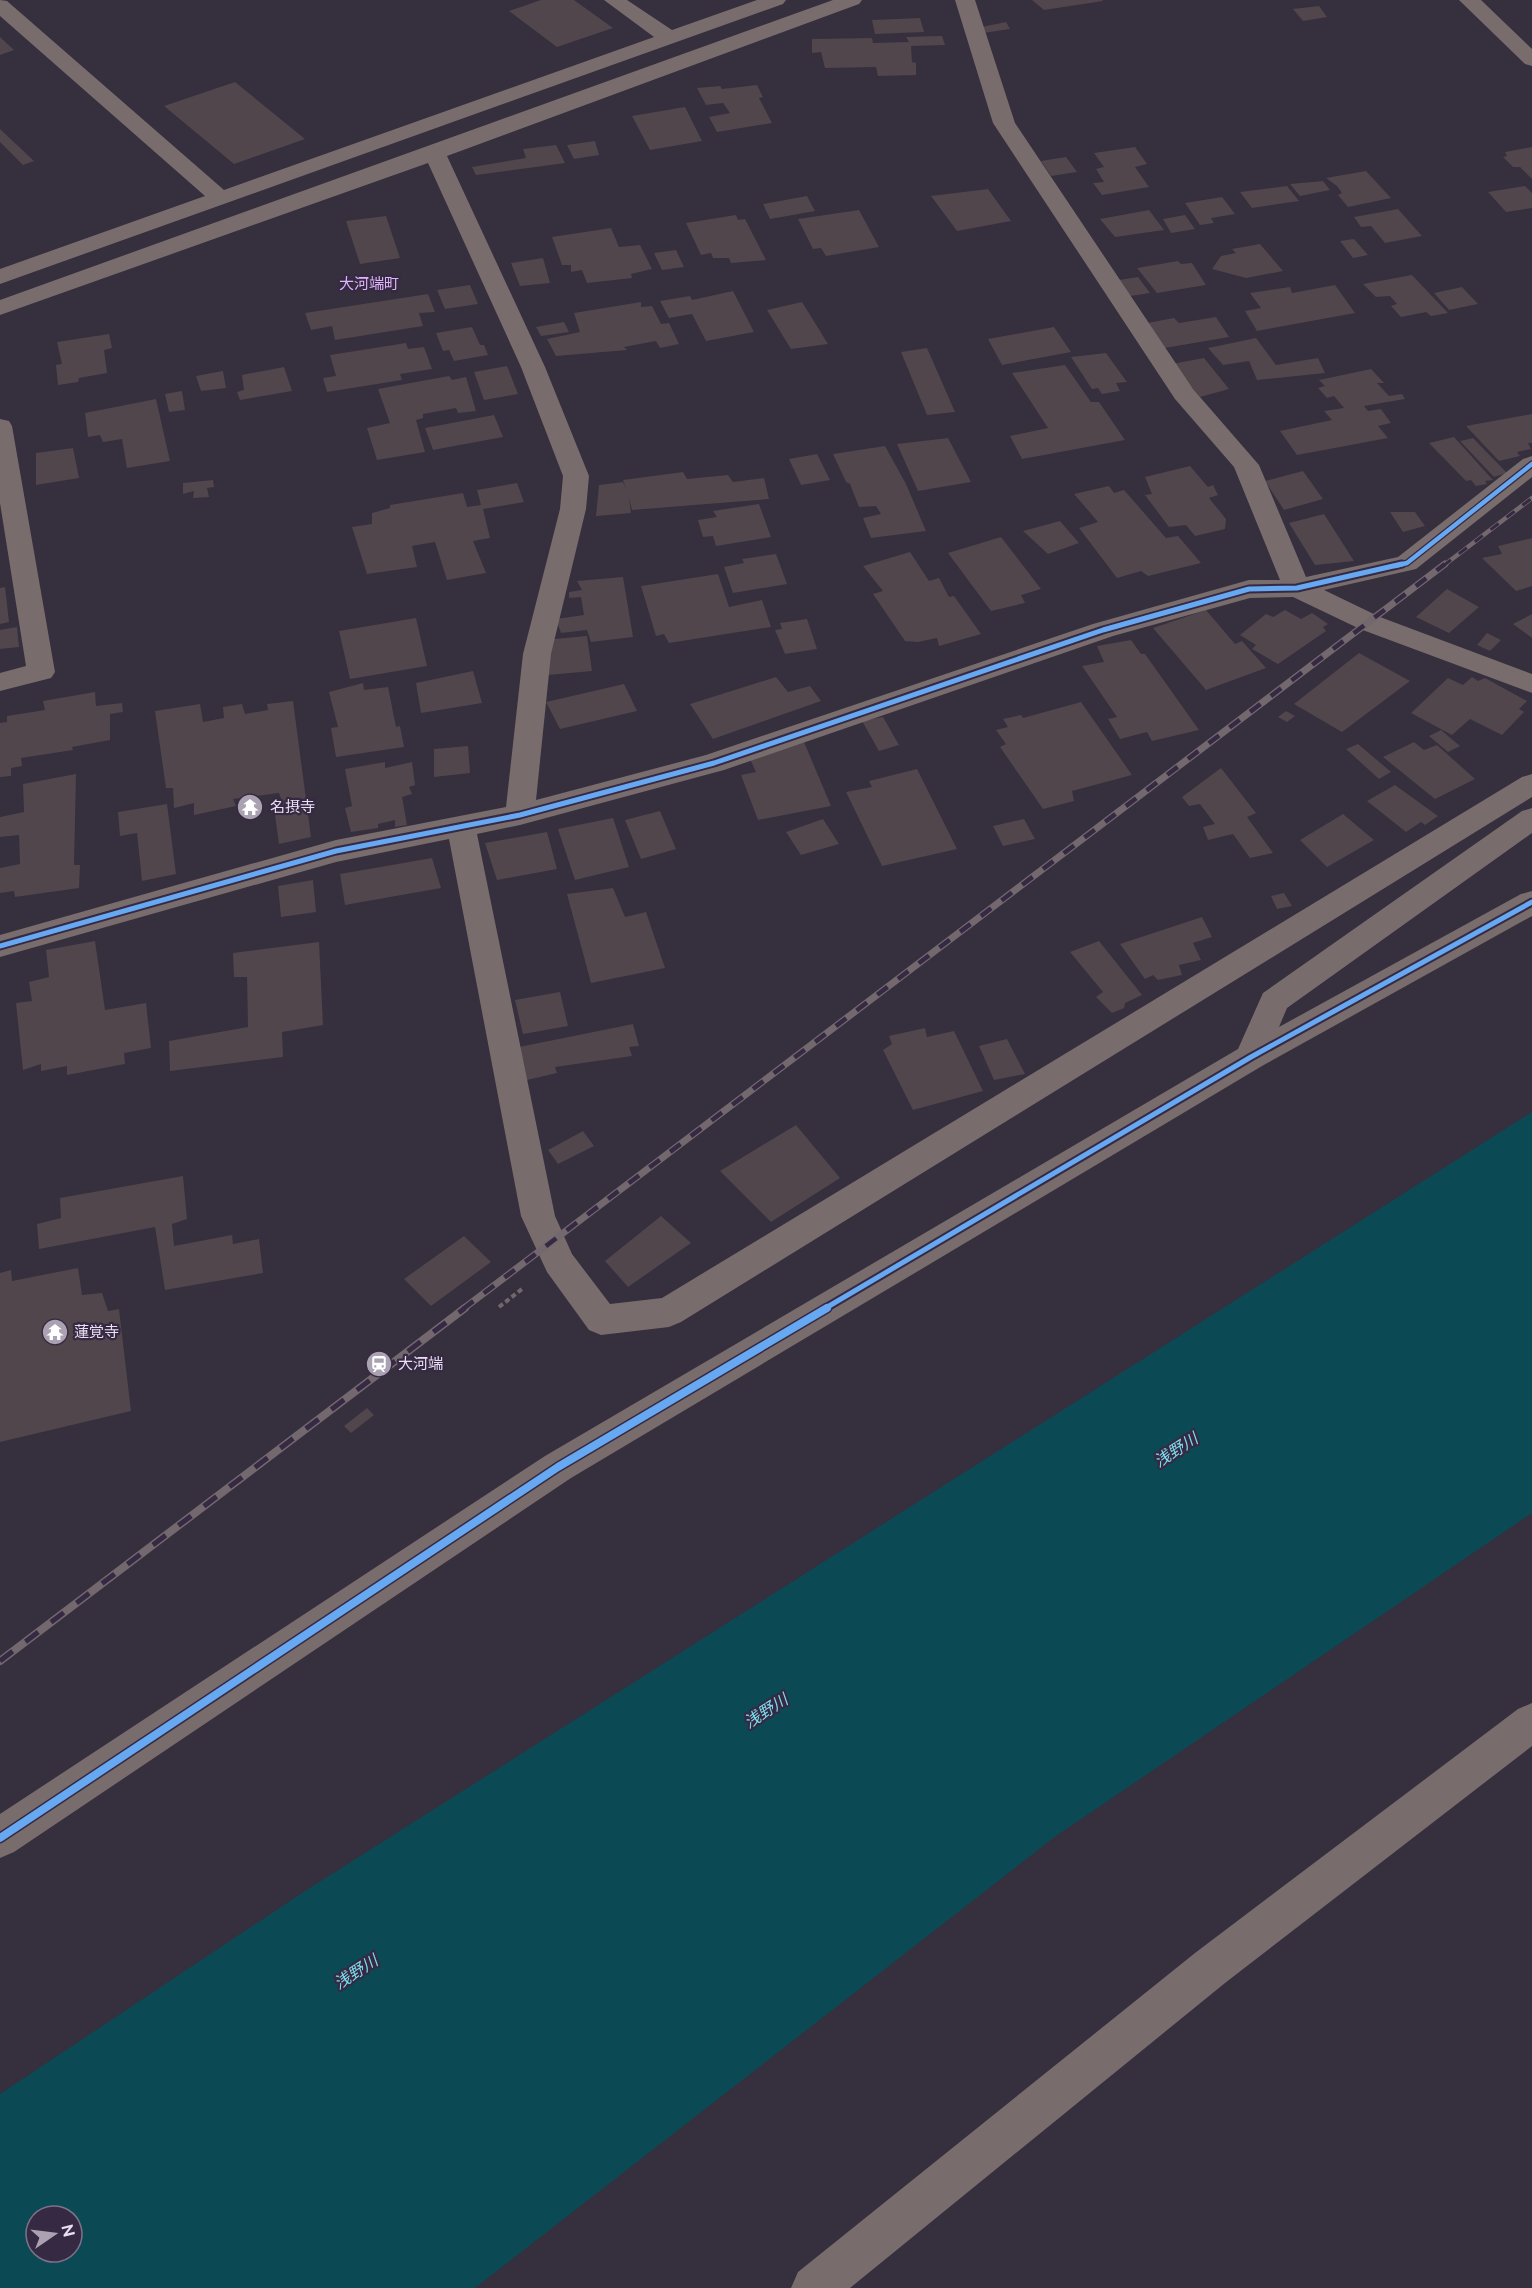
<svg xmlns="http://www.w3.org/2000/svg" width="1532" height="2288" viewBox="0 0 1532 2288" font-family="Raleway,'Noto Sans JP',sans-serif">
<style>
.water{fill:#0b4a54;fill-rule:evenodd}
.building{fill:#50464c}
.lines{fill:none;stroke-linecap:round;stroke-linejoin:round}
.path{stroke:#72686b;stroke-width:4;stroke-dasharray:5 3;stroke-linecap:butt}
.minor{fill:#796c6c;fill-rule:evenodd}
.rail-far2-casing{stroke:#72686e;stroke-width:4.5}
.rail-far1-casing{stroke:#72686e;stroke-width:7}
.rail-casing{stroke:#72686e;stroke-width:8}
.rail-far2{stroke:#362943;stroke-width:3;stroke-dasharray:10;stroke-linecap:butt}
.rail-far1{stroke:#362943;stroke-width:4.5;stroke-dasharray:13;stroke-linecap:butt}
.rail{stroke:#362943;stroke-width:5;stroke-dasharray:16;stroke-linecap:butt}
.cycleway-far2-casing{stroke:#362943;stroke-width:7}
.cycleway-far1-casing{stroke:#362943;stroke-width:9}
.cycleway-casing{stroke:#362943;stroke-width:11}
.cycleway-far2{stroke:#66a8f1;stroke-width:4.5}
.cycleway-far1{stroke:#66a8f1;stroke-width:5}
.cycleway{stroke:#66a8f1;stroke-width:8}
.labels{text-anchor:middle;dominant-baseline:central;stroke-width:4.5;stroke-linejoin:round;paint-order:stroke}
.far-quarter-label{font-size:15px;fill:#deb5f6;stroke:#362943}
.poi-label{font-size:15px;fill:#e8dff0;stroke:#362943;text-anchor:start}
.water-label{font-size:16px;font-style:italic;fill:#7cddec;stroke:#362943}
</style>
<rect width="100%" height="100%" fill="#362f3d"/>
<path class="water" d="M1532,1112V1513L1056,1836L475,2288H0V2094L302,1893ZM36,2216H72V2252H36Z"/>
<path class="building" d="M541,0H574L613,28L557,47L509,11Z
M1032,0H1102L1103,1L1044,10Z
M1319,6L1327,17L1303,21L1293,9Z
M920,18L924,32L875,34L872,20Z
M1006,22L1010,29L983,33L982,27Z
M942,36L945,45L911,46L912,62L916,63V75L878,76L876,67L825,68L821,52L812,53V39L872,38L873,43L909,42L906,37Z
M0,37L14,50L0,55Z
M235,82L305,139L234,164L164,106Z
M757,85L763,97L759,98L772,123L717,132L709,117L730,113L723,103L706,105L697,88L720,86L722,89Z
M685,107L702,141L650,150L632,116Z
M0,129L34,161L23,165L0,142Z
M595,141L599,155L574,159L567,145Z
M556,145L565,163L476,175L472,167L526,158L523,149Z
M1135,147L1147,164L1135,167L1149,187L1102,195L1093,183L1104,182L1096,169L1104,167L1094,153Z
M1532,147V179L1520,167H1513L1503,157L1507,156L1505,152Z
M1066,157L1077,172L1051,176L1041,161Z
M1366,171L1391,198L1348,207L1338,195L1342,193L1337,186L1326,178Z
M1323,181L1330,190L1300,196L1290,184Z
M1287,186L1299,201L1252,208L1240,192Z
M1525,186L1532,193V208L1506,212L1488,192Z
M988,189L1011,221L957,231L931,196Z
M807,196L815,211L770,219L763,204Z
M1222,197L1235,214L1211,218L1214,223L1200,225L1185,203Z
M1398,209L1422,236L1385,243L1371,226L1361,227L1354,217Z
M859,210L879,247L826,256L821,248L813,249L798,219Z
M1149,210L1164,230L1115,237L1100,219Z
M736,215L738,220L745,219L766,260L731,263L729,258H713L711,253L701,255L686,223Z
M1185,215L1195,229L1171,233L1163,219Z
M386,216L400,258L360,264L346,221Z
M611,228L619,247L640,245L652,269L631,274L632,278L587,283L582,270L571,272V265H562L552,237Z
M1354,239L1368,255L1353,258L1340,241Z
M1260,244L1283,271L1246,278L1212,269L1221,256L1236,253L1232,249Z
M676,250L684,267L662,270L654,253Z
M543,258L550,283L520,286L511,263Z
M1178,261L1181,264L1192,263L1206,285L1157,293L1137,268Z
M1412,275L1448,313L1431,316L1426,312L1401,317L1391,306L1397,304L1390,296L1376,297L1363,284Z
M1138,277L1150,293L1124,297L1113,281Z
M470,285L478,304L445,309L437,290Z
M1335,285L1355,313L1257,331L1245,311L1261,308L1250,293L1290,287L1292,293Z
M1462,287L1478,304L1449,310L1434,293Z
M733,291L754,332L706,341L692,314L669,318L660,301L690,296L692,300Z
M428,294L435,312L419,313L423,326L335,340L332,326L311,330L305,313Z
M641,302V307L652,306L661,324L669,323L679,344L660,348L656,341L624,347L627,350L556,356L547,339L580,332L574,313Z
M802,302L828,344L791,349L767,310Z
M1216,317L1229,337L1159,349L1142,324L1174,318L1179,323Z
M564,322L569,332L541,336L536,327Z
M472,327L480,345H484L488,355L454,361L449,350L443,351L436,333Z
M1054,327L1071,352L1002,365L988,339Z
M109,334L112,348L104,350L107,373L79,378L78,382L58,385L56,365L62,364L57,342Z
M1256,338L1276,365L1318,358L1325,373L1257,380L1249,361L1223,365L1208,348Z
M406,343L408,349L424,347L432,369L400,374L402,380L327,392L323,378L336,376L330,355Z
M927,348L955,412L927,415L901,352Z
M1106,353L1127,382L1116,383L1120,391L1102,394L1098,388L1092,389L1071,357Z
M1204,358L1229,389L1200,397L1172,364Z
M1065,365L1091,402H1099L1125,440L1022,459L1010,436L1048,428L1012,373Z
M507,366L518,394L484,400L474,372Z
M284,367L292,391L240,400L237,392L244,390L242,375Z
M1371,369L1384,383H1377L1389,396L1402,394L1405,399L1364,406L1368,411L1381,409L1391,423L1378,426L1388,438L1297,455L1280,431L1332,420L1324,411L1344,408L1334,396L1327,398L1318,388L1325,386L1319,380Z
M223,371L226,388L201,391L196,376Z
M449,376L452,380L466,377L476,411L458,413L456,408L423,414V418L416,420L425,452L377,460L367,428L390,423L378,389Z
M182,391L185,410L169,412L165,394Z
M156,399L170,461L127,468L122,439L103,442L100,435L88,437L85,413Z
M1532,414V443H1528L1531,449L1517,452L1520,456L1499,461L1466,426Z
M494,415L503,437L433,450L425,428Z
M1454,437L1493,480L1485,481L1487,484L1476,486L1471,480L1466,481L1429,443Z
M948,438L971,482L918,491L897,444Z
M1473,438L1507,473L1494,477L1460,441Z
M885,446L906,484L926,531L871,538L863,518L881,514L876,506L859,507L850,484L846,482L833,454Z
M73,448L79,478L36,485V453Z
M817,454L830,480L801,485L789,459Z
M1190,466L1208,487L1213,485L1218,495L1209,498L1226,519L1225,529L1195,536L1186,525L1169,527L1145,495L1152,494L1145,477Z
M1303,471L1323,499L1284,510L1265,481Z
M683,472L687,479L728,475L733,482L764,478L769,499L632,510L629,498L631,513L596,516L599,485L623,482L626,489L623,480Z
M213,480L214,487L207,488L209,497L193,498L194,491L183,494V483Z
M517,483L524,502L483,509L490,538L473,541L486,573L447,580L435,542L412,546L417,567L367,574L352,527L372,524V513L390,508V505L463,493L467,507L481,505L477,490Z
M1109,486L1114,493L1124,490L1166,538L1178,536L1201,563L1148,576L1141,571L1117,578L1079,528L1098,522L1074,494Z
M759,504L771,537L716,546L713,536L703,537L698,520L717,517L713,511Z
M1390,512H1415L1425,526L1403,532Z
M1324,514L1354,561L1315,565L1289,523Z
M1060,521L1079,543L1048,554L1023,531Z
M1001,537L1041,589L1021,595L1025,603L991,611L948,553Z
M1532,538V586L1516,591L1482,558L1502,554L1498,546Z
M910,552L929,581L939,578L949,597L954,596L981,634L939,646L937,638L918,642L905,641L873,594L883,591L863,566Z
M776,554L787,584L733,593L724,567L744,563L742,559Z
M718,574L729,607L762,600L771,627L669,643L664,634L656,636L641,586Z
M623,577L633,637L591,642L587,630L561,633L556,619L584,615L581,597L569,598V592L582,590L577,581Z
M5,587L9,622L0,624V588Z
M1447,589L1479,607L1449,633L1416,617Z
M1206,610L1235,644L1242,641L1266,668L1206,690L1153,628Z
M1285,610L1301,619L1312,613L1328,624L1323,627L1326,631L1278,664L1252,649L1256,645L1240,635L1266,614L1273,617Z
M1532,614V638L1513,624Z
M416,618L427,666L350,679L339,631Z
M807,619L817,649L785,654L775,630L782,629L780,623Z
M17,627L19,647L0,649V630Z
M1487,633L1501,640L1490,651L1477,645Z
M587,636L592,671L548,675L544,640Z
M1131,640L1141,654H1145L1199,730L1152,741L1147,732L1120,739L1108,719L1117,717L1082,666L1104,662L1097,646Z
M1359,653L1410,681L1342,732L1294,704Z
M473,671L482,703L421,713L416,683Z
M776,677L788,692L810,686L821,701L713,739L690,704Z
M1472,677L1478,681L1485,678L1527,701L1519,709L1524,712L1502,735L1470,719L1452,735L1411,713L1448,678L1463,685Z
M363,683L364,690L388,687L396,727L400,726L404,747L336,757L331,728L338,727L329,692Z
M624,684L637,711L560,729L546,702Z
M95,692L96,706L122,703L123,712L110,714V740L72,747L73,750L21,758L22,766L11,768V776L0,777V723L7,722V716L45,710L43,701Z
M293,701L311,837L279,844L275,815L286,812L279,793L233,799L236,806L194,815V803L174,808L173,788H166L155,711L200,704L203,722L224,718L223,707L242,704L245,714L268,710L267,704Z
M1081,702L1132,775L1072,791L1074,801L1043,809L1000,747L1006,744L996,730L1008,727L1003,719L1021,715L1023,718Z
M1286,711L1295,716L1287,722L1278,717Z
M883,717L899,745L879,751L862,721Z
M1441,730L1460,746L1448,752L1429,736Z
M804,742L831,806L758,820L741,775L756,772L749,757Z
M1414,742L1424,750L1437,745L1475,779L1435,799L1383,757Z
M1358,744L1391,772L1379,779L1346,749Z
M468,746L470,773L434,777V749Z
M385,762V768L412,762L415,785L409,787L412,794L402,797L407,825L395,827V820L378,824V828L351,832L345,808L352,806L345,769Z
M1221,768L1256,813L1247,817L1273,853L1250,858L1233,834L1208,840L1203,827L1215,824L1200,804L1189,806L1182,797Z
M917,769L957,849L882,866L846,792L872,787L869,781Z
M76,774L74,865H80L79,888L15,897L14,891L0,893V868L20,864L19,835L0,837V817L24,812L23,784Z
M1395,785L1438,816L1425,825L1421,822L1406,832L1367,801Z
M167,804L176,874L142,881L137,833L120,836L118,812Z
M660,811L676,849L641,859L625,820Z
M1343,814L1374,840L1327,867L1300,840Z
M613,818L629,867L575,880L558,829Z
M823,819L839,844L801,855L786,832Z
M1024,819L1035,839L1003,846L993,826Z
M547,832L557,869L497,880L485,843Z
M432,858L441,888L345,905L340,874Z
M313,880L316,912L281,917L278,886Z
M613,888L625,917L646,912L665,968L591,983L567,894Z
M1284,893L1292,906L1277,909L1271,896Z
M1202,917L1212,937L1193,943L1201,960L1179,965L1182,975L1158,980L1153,975L1145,979L1120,944Z
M95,941L105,1010L146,1003L151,1048L124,1053L125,1064L67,1075V1066L41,1071V1064L23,1070L16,1003L32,1001L29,982L49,977L46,950Z
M1099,941L1142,995L1125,1003L1124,1008L1112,1013L1096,997L1103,992L1070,952Z
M319,942L323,1025L282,1032L283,1057L170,1071L169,1041L248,1027L247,977H234L233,953Z
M560,992L568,1026L523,1034L515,1000Z
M633,1024L639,1046L629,1047L632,1056L555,1067L557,1073L527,1080L519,1047Z
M925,1028L927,1037L954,1031L983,1091L913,1110L883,1050L892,1044L889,1036Z
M1007,1039L1025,1074L994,1080L979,1046Z
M796,1125L840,1178L771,1222L720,1171Z
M583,1131L594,1146L558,1164L548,1150Z
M183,1176L187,1219L172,1224L174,1246L232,1235L233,1244L259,1239L263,1273L165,1290L155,1227L39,1249L37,1224L61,1218L60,1198Z
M661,1216L691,1243L628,1287L605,1261Z
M464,1236L491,1262L431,1306L404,1279Z
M78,1268L82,1295L102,1293L108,1311L119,1309L131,1411L0,1442V1273L11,1270L12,1281Z
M367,1408L374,1415L351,1433L344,1426Z"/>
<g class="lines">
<path class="path" d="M499,1307L522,1289"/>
<path class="minor" d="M0,0L7,1L224,190L654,37L604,0H627L672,30L757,0H786L783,4L0,284V269L205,196L0,16Z
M833,0H862L859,4L447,156L545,367L589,476L586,509L551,654L536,800L706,755L1093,624L1249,580H1280L1234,467L1175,399L993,123L955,0H975L1015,123L1193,389L1259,465L1306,577L1398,557L1523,459L1532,456V477L1416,569L1324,590L1380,617L1532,674V693L1360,629L1293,597L1250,598L1113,636L724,770L520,825L477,834L555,1216L572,1254L610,1304L662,1298L1522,777L1532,774V797L681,1322L669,1327L601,1335L589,1330L547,1272L521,1216L449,839L336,862L0,957V935L336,840L506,807L523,654L560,509L563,476L521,367L428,163L0,315V300Z
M1459,0H1481L1532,49V66L1525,64Z
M0,419L9,421L12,426L55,672L51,678L0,691V673L26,666L0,503Z
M1532,808V833L1287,1008L1279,1027L1521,894L1532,891V916L1262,1066L571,1478L14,1852L0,1858V1814L545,1456L1238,1049L1263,993L1522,811Z
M1532,1703V1746L1225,1983L850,2288H791L798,2272L1195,1953L1518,1709Z"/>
<g class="rail-far2-casing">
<path id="rail-far2" d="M1443,566L1532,498"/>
</g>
<g class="rail-far1-casing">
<path id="rail-far1" d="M463,1309L1445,564"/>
</g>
<g class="rail-casing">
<path id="rail" d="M0,1661L465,1308"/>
</g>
<use href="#rail-far2" class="rail-far2"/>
<use href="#rail-far1" class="rail-far1"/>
<use href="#rail" class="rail"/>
<g class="cycleway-far2-casing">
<path id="cycleway-far2" d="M1395,566L1407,563L1532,464"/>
</g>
<g class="cycleway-far1-casing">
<path id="cycleway-far1" d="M0,946L336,851L520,815L714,763L1103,630L1249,589L1297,588L1402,564
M824,1309L1251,1057L1532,902"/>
</g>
<g class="cycleway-casing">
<path id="cycleway" d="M0,1838L558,1467L827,1308"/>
</g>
<use href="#cycleway-far2" class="cycleway-far2"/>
<use href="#cycleway-far1" class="cycleway-far1"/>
<use href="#cycleway" class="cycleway"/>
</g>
<defs>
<g id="temple-disc" transform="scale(1.35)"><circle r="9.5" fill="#aaa1b1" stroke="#362943"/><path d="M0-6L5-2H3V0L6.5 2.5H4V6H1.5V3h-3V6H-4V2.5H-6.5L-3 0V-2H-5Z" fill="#fff"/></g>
<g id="station-disc" transform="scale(1.35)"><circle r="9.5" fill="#aaa1b1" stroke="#362943"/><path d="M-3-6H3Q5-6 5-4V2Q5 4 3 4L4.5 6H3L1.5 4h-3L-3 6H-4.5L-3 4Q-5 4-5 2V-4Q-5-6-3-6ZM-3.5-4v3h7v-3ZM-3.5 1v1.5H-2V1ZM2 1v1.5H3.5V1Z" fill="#fff"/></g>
</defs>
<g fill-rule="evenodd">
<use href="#temple-disc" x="250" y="807"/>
<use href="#temple-disc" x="55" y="1332"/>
<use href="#station-disc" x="379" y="1364"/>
</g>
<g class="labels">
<g class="far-quarter-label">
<text x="369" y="284">大河端町</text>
</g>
<g class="poi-label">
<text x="270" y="807">名摂寺</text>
<text x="74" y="1332">蓮覚寺</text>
<text x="398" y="1364">大河端</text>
</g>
<g class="water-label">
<text transform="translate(1176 1450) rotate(-33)">浅野川</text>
<text transform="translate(766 1711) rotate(-33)">浅野川</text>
<text transform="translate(356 1972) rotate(-33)">浅野川</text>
</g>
</g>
<g transform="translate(54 2234) rotate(76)"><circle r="28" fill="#362943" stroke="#7d7288" stroke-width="1.5"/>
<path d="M0-4.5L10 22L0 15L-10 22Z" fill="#aaa1b1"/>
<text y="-9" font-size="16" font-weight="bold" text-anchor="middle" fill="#e8dff0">N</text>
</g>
</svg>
